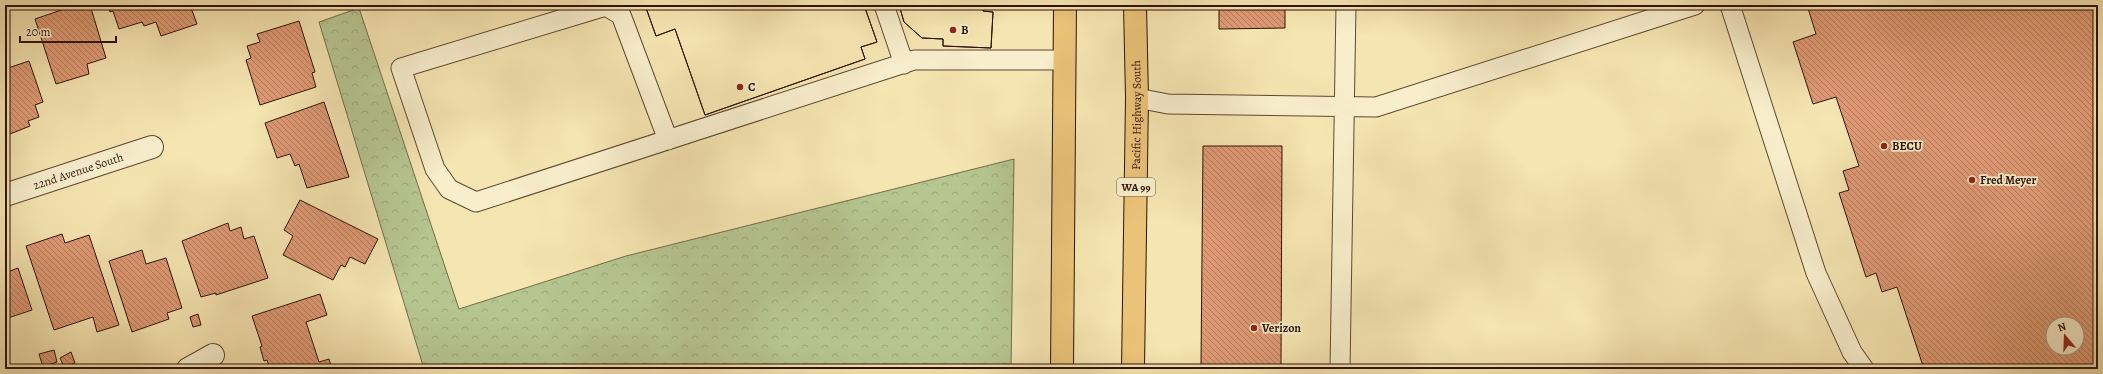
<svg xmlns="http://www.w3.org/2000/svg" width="2103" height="374" viewBox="0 0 2103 374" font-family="Alegreya,serif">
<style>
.forest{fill:url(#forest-crowns);stroke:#726c4c}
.building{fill:url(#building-back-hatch);stroke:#2e1206;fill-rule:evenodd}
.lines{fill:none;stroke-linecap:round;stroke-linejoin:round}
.lane-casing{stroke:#604731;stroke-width:21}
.street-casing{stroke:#604731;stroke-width:24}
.primary-casing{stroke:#2e1206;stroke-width:24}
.lane{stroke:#f8eecc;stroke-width:19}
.street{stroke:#f8eecc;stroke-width:22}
.primary{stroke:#eac278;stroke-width:22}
.poi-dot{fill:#8f2418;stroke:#f8eecc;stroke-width:1.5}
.labels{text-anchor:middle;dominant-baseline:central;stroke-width:3.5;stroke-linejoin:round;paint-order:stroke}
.shield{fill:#f8eecc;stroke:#6b5441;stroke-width:1}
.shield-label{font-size:11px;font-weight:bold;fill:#2e1206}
.poi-label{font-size:12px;font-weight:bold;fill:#2e1206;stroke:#f8eecc;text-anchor:start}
.street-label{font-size:12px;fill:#2e1206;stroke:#f8eecc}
</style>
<defs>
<pattern id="forest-crowns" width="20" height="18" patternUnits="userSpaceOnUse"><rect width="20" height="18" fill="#b6c691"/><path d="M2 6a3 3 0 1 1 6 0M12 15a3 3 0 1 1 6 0" fill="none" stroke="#9da97c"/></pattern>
<pattern id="building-back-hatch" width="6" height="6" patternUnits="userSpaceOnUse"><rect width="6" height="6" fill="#df9a75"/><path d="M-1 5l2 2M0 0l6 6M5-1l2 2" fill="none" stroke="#b57c5e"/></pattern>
</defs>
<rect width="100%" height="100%" fill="#f5e5b1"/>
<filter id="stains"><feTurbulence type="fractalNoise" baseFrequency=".005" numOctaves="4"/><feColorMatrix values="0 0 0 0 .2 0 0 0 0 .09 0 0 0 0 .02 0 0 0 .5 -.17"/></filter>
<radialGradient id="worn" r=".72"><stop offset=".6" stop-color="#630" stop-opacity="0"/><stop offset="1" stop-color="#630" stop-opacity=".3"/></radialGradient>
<path class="forest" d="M359,8L459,309L626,256L1014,159L1011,369H424L319,22Z"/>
<path class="building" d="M90,5L106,58L87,64L89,74L56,84L35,19L73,6L74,10Z
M108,5H190L197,24L161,36L156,22L144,26L142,22L119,29L113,11L110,12Z
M645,5H864L877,42L861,47L865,59L705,115L675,29L656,36Z
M645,5H864L877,42L861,47L865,59L705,115L675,29L656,36Z
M899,5H983V11L993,12L991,48L943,46V39L922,38L904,22Z
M899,5H983V11L993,12L991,48L943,46V39L922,38L904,22Z
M1219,5H1285V28L1219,29Z
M1807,5H2098V369H1924L1897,287L1882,292L1876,273L1866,277L1839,193L1849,190L1843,171L1859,166L1836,97L1813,104L1793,42L1816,34ZM2053,324H2077V348H2053Z
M299,21L315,72L312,73L316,87L260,105L246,60L251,58L247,46L260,42L257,34Z
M29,61L43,102L35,105L39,117L28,121L30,126L5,136V69Z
M324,102L349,177L307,188L299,164L295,166L290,154L277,158L265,123Z
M1203,146H1282L1281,366L1201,365Z
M300,200L378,239L365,264L350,257L345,267L341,265L333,280L283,255L293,236L284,230Z
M228,223L230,231L241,227L244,239L254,236L268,278L216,295V293L201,297L182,241Z
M62,234L65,243L89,235L119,325L97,332L93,317L54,330L26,246Z
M142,250L146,264L166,258L182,308L167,313L169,319L132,332L109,261Z
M6,259L10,271L18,268L32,310L5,319Z
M320,294L327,315L306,322L319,362L329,359L332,369H270L267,360L264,361L260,347L262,346L252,316Z
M198,314L201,325L193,327L190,317Z
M54,350L57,362L43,367L39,354Z
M71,352L75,363L64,367L60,358Z"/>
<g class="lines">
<g class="lane-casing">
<path id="lane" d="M884,5L904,64
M1730,5L1816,273L1852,352L1864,369
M1137,98L1168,104L1376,107L1695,5
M668,140L621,15L606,6L401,68L435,169L449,189L476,202L914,60H1064
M1340,369L1346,5"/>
</g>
<g class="street-casing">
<g id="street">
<path id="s1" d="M5,195L152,147"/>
<path d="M188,369L213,355"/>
</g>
</g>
<g class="primary-casing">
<g id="primary">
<path d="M1062,369L1065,5"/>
<path id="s2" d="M1133,369L1137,98L1135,5"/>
</g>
</g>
<use href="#lane" class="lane"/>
<use href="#street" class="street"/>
<use href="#primary" class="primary"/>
</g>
<g class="poi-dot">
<circle cx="953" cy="30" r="4"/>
<circle cx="740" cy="87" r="4"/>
<circle cx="1884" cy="146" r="4"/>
<circle cx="1972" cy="180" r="4"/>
<circle cx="1254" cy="328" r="4"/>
</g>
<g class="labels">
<rect class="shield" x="1117" y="178" width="38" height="18" rx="3"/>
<g class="shield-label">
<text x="1136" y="187">WA 99</text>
</g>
<g class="poi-label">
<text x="961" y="30">B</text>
<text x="748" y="87">C</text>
<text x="1892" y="146">BECU</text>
<text x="1980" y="180">Fred Meyer</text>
<text x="1262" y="328">Verizon</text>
</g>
<g class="street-label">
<text stroke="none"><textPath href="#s2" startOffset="254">Pacific Highway South</textPath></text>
<text stroke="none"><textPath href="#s1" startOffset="77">22nd Avenue South</textPath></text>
</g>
</g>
<rect width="2103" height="374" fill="none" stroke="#f5e5b1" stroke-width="20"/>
<rect x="6" y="6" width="2091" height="362" fill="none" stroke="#2e1206" stroke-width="2"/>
<rect x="10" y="10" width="2083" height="354" fill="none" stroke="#2e1206"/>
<g transform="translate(2065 336) rotate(341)"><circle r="19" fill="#f8eecc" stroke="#a7967d"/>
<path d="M0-3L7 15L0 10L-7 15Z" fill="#8f2418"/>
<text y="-6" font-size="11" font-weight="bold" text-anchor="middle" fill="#2e1206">N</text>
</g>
<path d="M20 36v6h96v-6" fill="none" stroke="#2e1206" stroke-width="2"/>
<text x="26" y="36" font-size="12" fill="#2e1206" stroke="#f8eecc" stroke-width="3" paint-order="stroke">20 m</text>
<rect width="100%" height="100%" filter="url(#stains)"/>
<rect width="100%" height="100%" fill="url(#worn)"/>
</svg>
